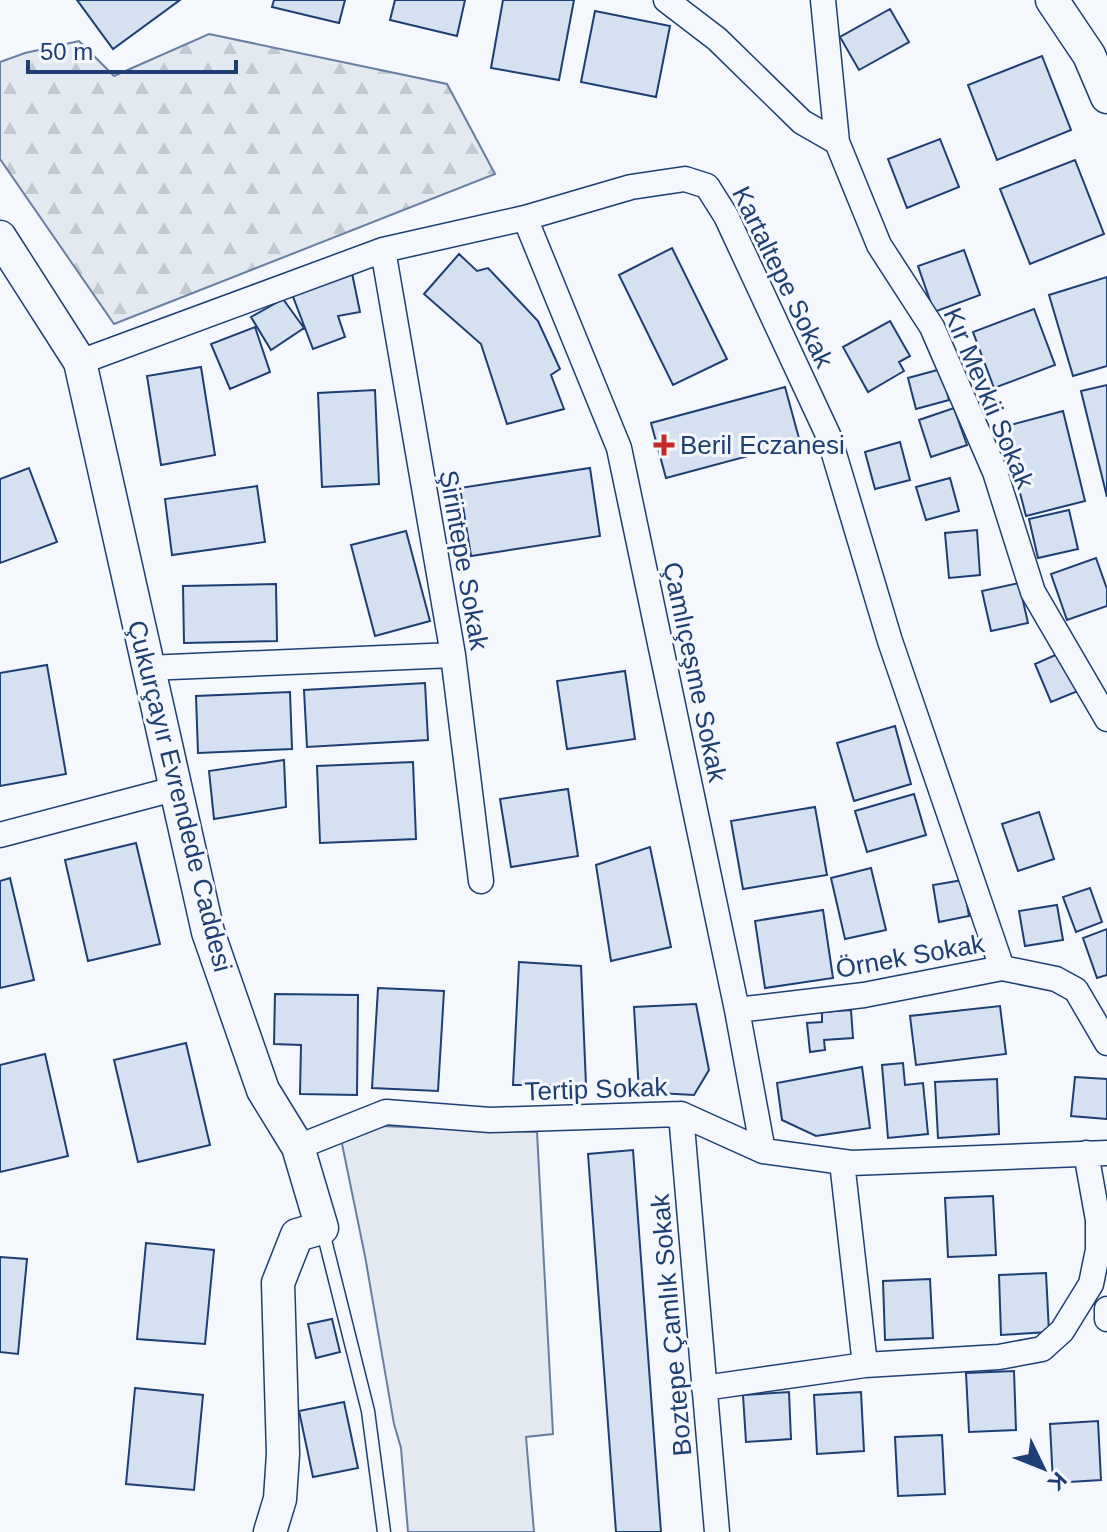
<svg xmlns="http://www.w3.org/2000/svg" width="1107" height="1532" viewBox="0 0 1107 1532" font-family="Arial,sans-serif">
<style>
.green{fill:#e3e9f0;stroke:#687fa3;stroke-width:2}
.forest{fill:url(#forest-firs);stroke:#687fa3;stroke-width:2}
.building{fill:#d5e0f0;stroke:#1d3f73;stroke-width:2}
.lines{fill:none;stroke-linecap:round;stroke-linejoin:round}
.service-casing{stroke:#1d3f73;stroke-width:15}
.minor-casing{stroke:#1d3f73;stroke-width:27}
.tertiary-casing{stroke:#1d3f73;stroke-width:35}
.service{stroke:#f4f7fb;stroke-width:12}
.minor{stroke:#f4f7fb;stroke-width:24}
.tertiary{stroke:#f4f7fb;stroke-width:32}
.poi-dot{fill:#c62828;stroke:#f4f7fb;stroke-width:3}
.labels{text-anchor:middle;dominant-baseline:central;stroke-width:6;stroke-linejoin:round;paint-order:stroke}
.street-label{font-size:26px;fill:#1d3f73;stroke:#f4f7fb}
.poi-label{font-size:26px;fill:#1d3f73;stroke:#f4f7fb;text-anchor:start}
</style>
<defs>
<pattern id="forest-firs" width="22" height="20" patternUnits="userSpaceOnUse" patternTransform="scale(2)"><rect width="22" height="20" fill="#e3e9f0"/><path d="M5 1l3.5 6h-7zM16 11l3.5 6h-7z" fill="#c2c9d1"/></pattern>
</defs>
<rect width="100%" height="100%" fill="#f4f7fb"/>
<path class="green" d="M380,1126L537,1132L553,1434L526,1437L534,1532H408L401,1448L394,1424L365,1256L341,1139Z"/>
<path class="forest" d="M209,34L447,84L495,174L114,324L0,159V62L25,53L79,41L114,76Z"/>
<path class="building" d="M77,0H180L113,49Z
M274,0H345L339,23L272,7Z
M395,0H465L457,36L390,20Z
M503,0H574L559,80L491,68Z
M890,9L909,42L859,70L840,37Z
M595,11L670,26L656,97L581,82Z
M1042,56L1071,130L997,160L968,85Z
M940,139L959,187L907,208L888,159Z
M1075,160L1104,234L1030,264L1000,189Z
M672,248L727,359L673,385L619,275Z
M964,250L980,295L934,312L918,266Z
M459,254L477,271L488,268L538,321L560,369L551,375L564,409L507,424L481,344L424,294Z
M352,273L360,312L338,316L345,337L313,349L292,294Z
M1107,277V366L1073,376L1049,295Z
M283,299L304,328L271,350L251,317Z
M1034,309L1055,365L994,388L973,332Z
M890,321L910,356L899,362L904,371L868,392L843,347Z
M255,327L270,372L230,389L211,344Z
M201,367L215,455L161,465L147,376Z
M941,369L949,400L916,409L908,378Z
M1107,385V497L1081,391Z
M785,387L800,442L666,478L651,423Z
M375,390L379,484L322,487L318,393Z
M954,408L967,445L931,457L919,420Z
M1063,411L1085,501L1026,516L1003,427Z
M900,442L910,480L875,489L865,452Z
M29,468L57,542L0,563V479Z
M590,468L600,536L471,556L460,488Z
M950,478L959,511L926,520L916,487Z
M257,486L265,542L172,555L165,499Z
M1069,510L1078,549L1038,558L1029,519Z
M977,530L980,575L949,578L945,533Z
M406,531L430,621L375,636L351,545Z
M1096,558L1107,589V606L1067,620L1051,574Z
M1019,583L1028,623L991,631L982,591Z
M276,584L277,641L184,643L183,586Z
M1062,652L1078,691L1051,702L1035,664Z
M47,665L66,774L0,786V673Z
M625,671L635,739L567,749L557,681Z
M425,683L428,740L307,747L304,690Z
M290,692L292,749L198,753L196,696Z
M895,726L911,784L854,801L837,743Z
M284,760L286,807L214,819L209,771Z
M413,762L416,839L320,843L317,766Z
M568,789L578,856L511,867L500,799Z
M914,794L926,835L867,852L855,811Z
M815,807L827,875L743,889L731,821Z
M1039,812L1054,859L1018,871L1002,824Z
M136,843L160,944L88,961L65,860Z
M650,847L671,947L611,961L596,865Z
M871,868L886,930L845,939L831,878Z
M10,878L34,980L0,988V881Z
M963,880L969,916L939,922L933,885Z
M1090,888L1102,922L1076,932L1063,897Z
M1057,905L1063,940L1025,946L1019,911Z
M823,910L833,978L765,988L755,921Z
M1107,929V975L1097,978L1083,938Z
M519,962L581,966L586,1085H513Z
M378,988L444,991L438,1091L372,1088Z
M275,994L358,995L357,1095L300,1094L301,1045L274,1044Z
M696,1004L709,1070L694,1095L639,1092L634,1007Z
M1000,1006L1006,1054L916,1065L910,1016Z
M851,1010L853,1038L824,1040L825,1050L810,1052L807,1023L822,1022V1012Z
M186,1043L210,1145L138,1162L114,1060Z
M45,1054L68,1156L0,1172V1065Z
M903,1063L905,1085L923,1083L928,1134L888,1138L882,1065Z
M862,1067L870,1128L816,1136L782,1120L777,1083Z
M1075,1077L1107,1079V1119L1071,1116Z
M997,1079L999,1134L938,1138L935,1082Z
M633,1150L661,1532H616L588,1154Z
M993,1196L996,1255L948,1257L945,1198Z
M146,1243L214,1250L205,1344L137,1339Z
M0,1257L27,1259L18,1354L0,1352Z
M1046,1273L1049,1332L1001,1335L999,1275Z
M930,1279L933,1338L885,1340L883,1281Z
M332,1319L340,1352L316,1358L308,1324Z
M1014,1371L1016,1430L969,1432L966,1373Z
M135,1388L203,1395L194,1490L126,1484Z
M789,1392L791,1439L746,1442L743,1395Z
M861,1392L864,1451L817,1454L814,1395Z
M344,1402L358,1468L313,1477L299,1411Z
M1098,1421L1101,1480L1053,1483L1050,1424Z
M942,1435L945,1494L898,1496L895,1437Z"/>
<g class="lines">
<g class="service-casing">
<path id="service" d="M322,1228L368,1411L384,1532"/>
</g>
<g class="minor-casing">
<path id="minor" d="M666,0L717,39L802,122L837,142
M823,0L837,142L879,245L932,327L995,472L1033,592L1107,719
M525,218L619,448L737,1010L763,1151
M383,250L453,655L481,881
M80,362L383,250L525,218L631,187L685,179L707,186L726,216L829,437L890,641L1002,968
M147,668L453,655
M0,835L174,789
M737,1010L864,995L1002,968L1056,979L1076,990L1107,1043
M681,1114L717,1532
M298,1147L386,1112L490,1120L681,1114L763,1151L851,1163L1107,1153
M842,1162L865,1365
M1107,1309V1319
M704,1388L865,1365L999,1357L1042,1349L1062,1331L1091,1284L1098,1250V1220L1086,1153"/>
</g>
<g class="tertiary-casing">
<path id="tertiary" d="M1052,0L1089,55L1107,97
M0,237L80,362L208,932L263,1090L298,1147L322,1228L297,1235L278,1283L283,1454L280,1499L270,1532"/>
</g>
<use href="#service" class="service"/>
<use href="#minor" class="minor"/>
<use href="#tertiary" class="tertiary"/>
</g>
<path class="poi-dot" d="M660 433h8v8h8v8h-8v8h-8v-8h-8v-8h8z"/>
<g class="labels">
<g class="street-label">
<text transform="translate(783 277) rotate(64)">Kartaltepe Sokak</text>
<text transform="translate(989 398) rotate(67)">Kır Mevkii Sokak</text>
<text transform="translate(464 560) rotate(80)">Şirintepe Sokak</text>
<text transform="translate(695 672) rotate(78)">Çamlıçeşme Sokak</text>
<text transform="translate(180 796) rotate(76)">Çukurçayır Evrendede Caddesi</text>
<text transform="translate(910 956) rotate(-10)">Örnek Sokak</text>
<text transform="translate(596 1089) rotate(-2)">Tertip Sokak</text>
<text transform="translate(671 1325) rotate(-95)">Boztepe Çamlık Sokak</text>
</g>
<g class="poi-label">
<text x="680" y="445">Beril Eczanesi</text>
</g>
</g>
<g transform="translate(1043 1468) rotate(133)" stroke="#f4f7fb" stroke-width="6" paint-order="stroke">
<path d="M0-6L14 30L0 20L-14 30Z" fill="#1d3f73"/>
<text y="-12" font-size="22" font-weight="bold" text-anchor="middle" fill="#1d3f73">K</text>
</g>
<path d="M28 60v12h208v-12" fill="none" stroke="#1d3f73" stroke-width="4"/>
<text x="40" y="60" font-size="24" fill="#1d3f73" stroke="#f4f7fb" stroke-width="6" paint-order="stroke">50 m</text>
</svg>
